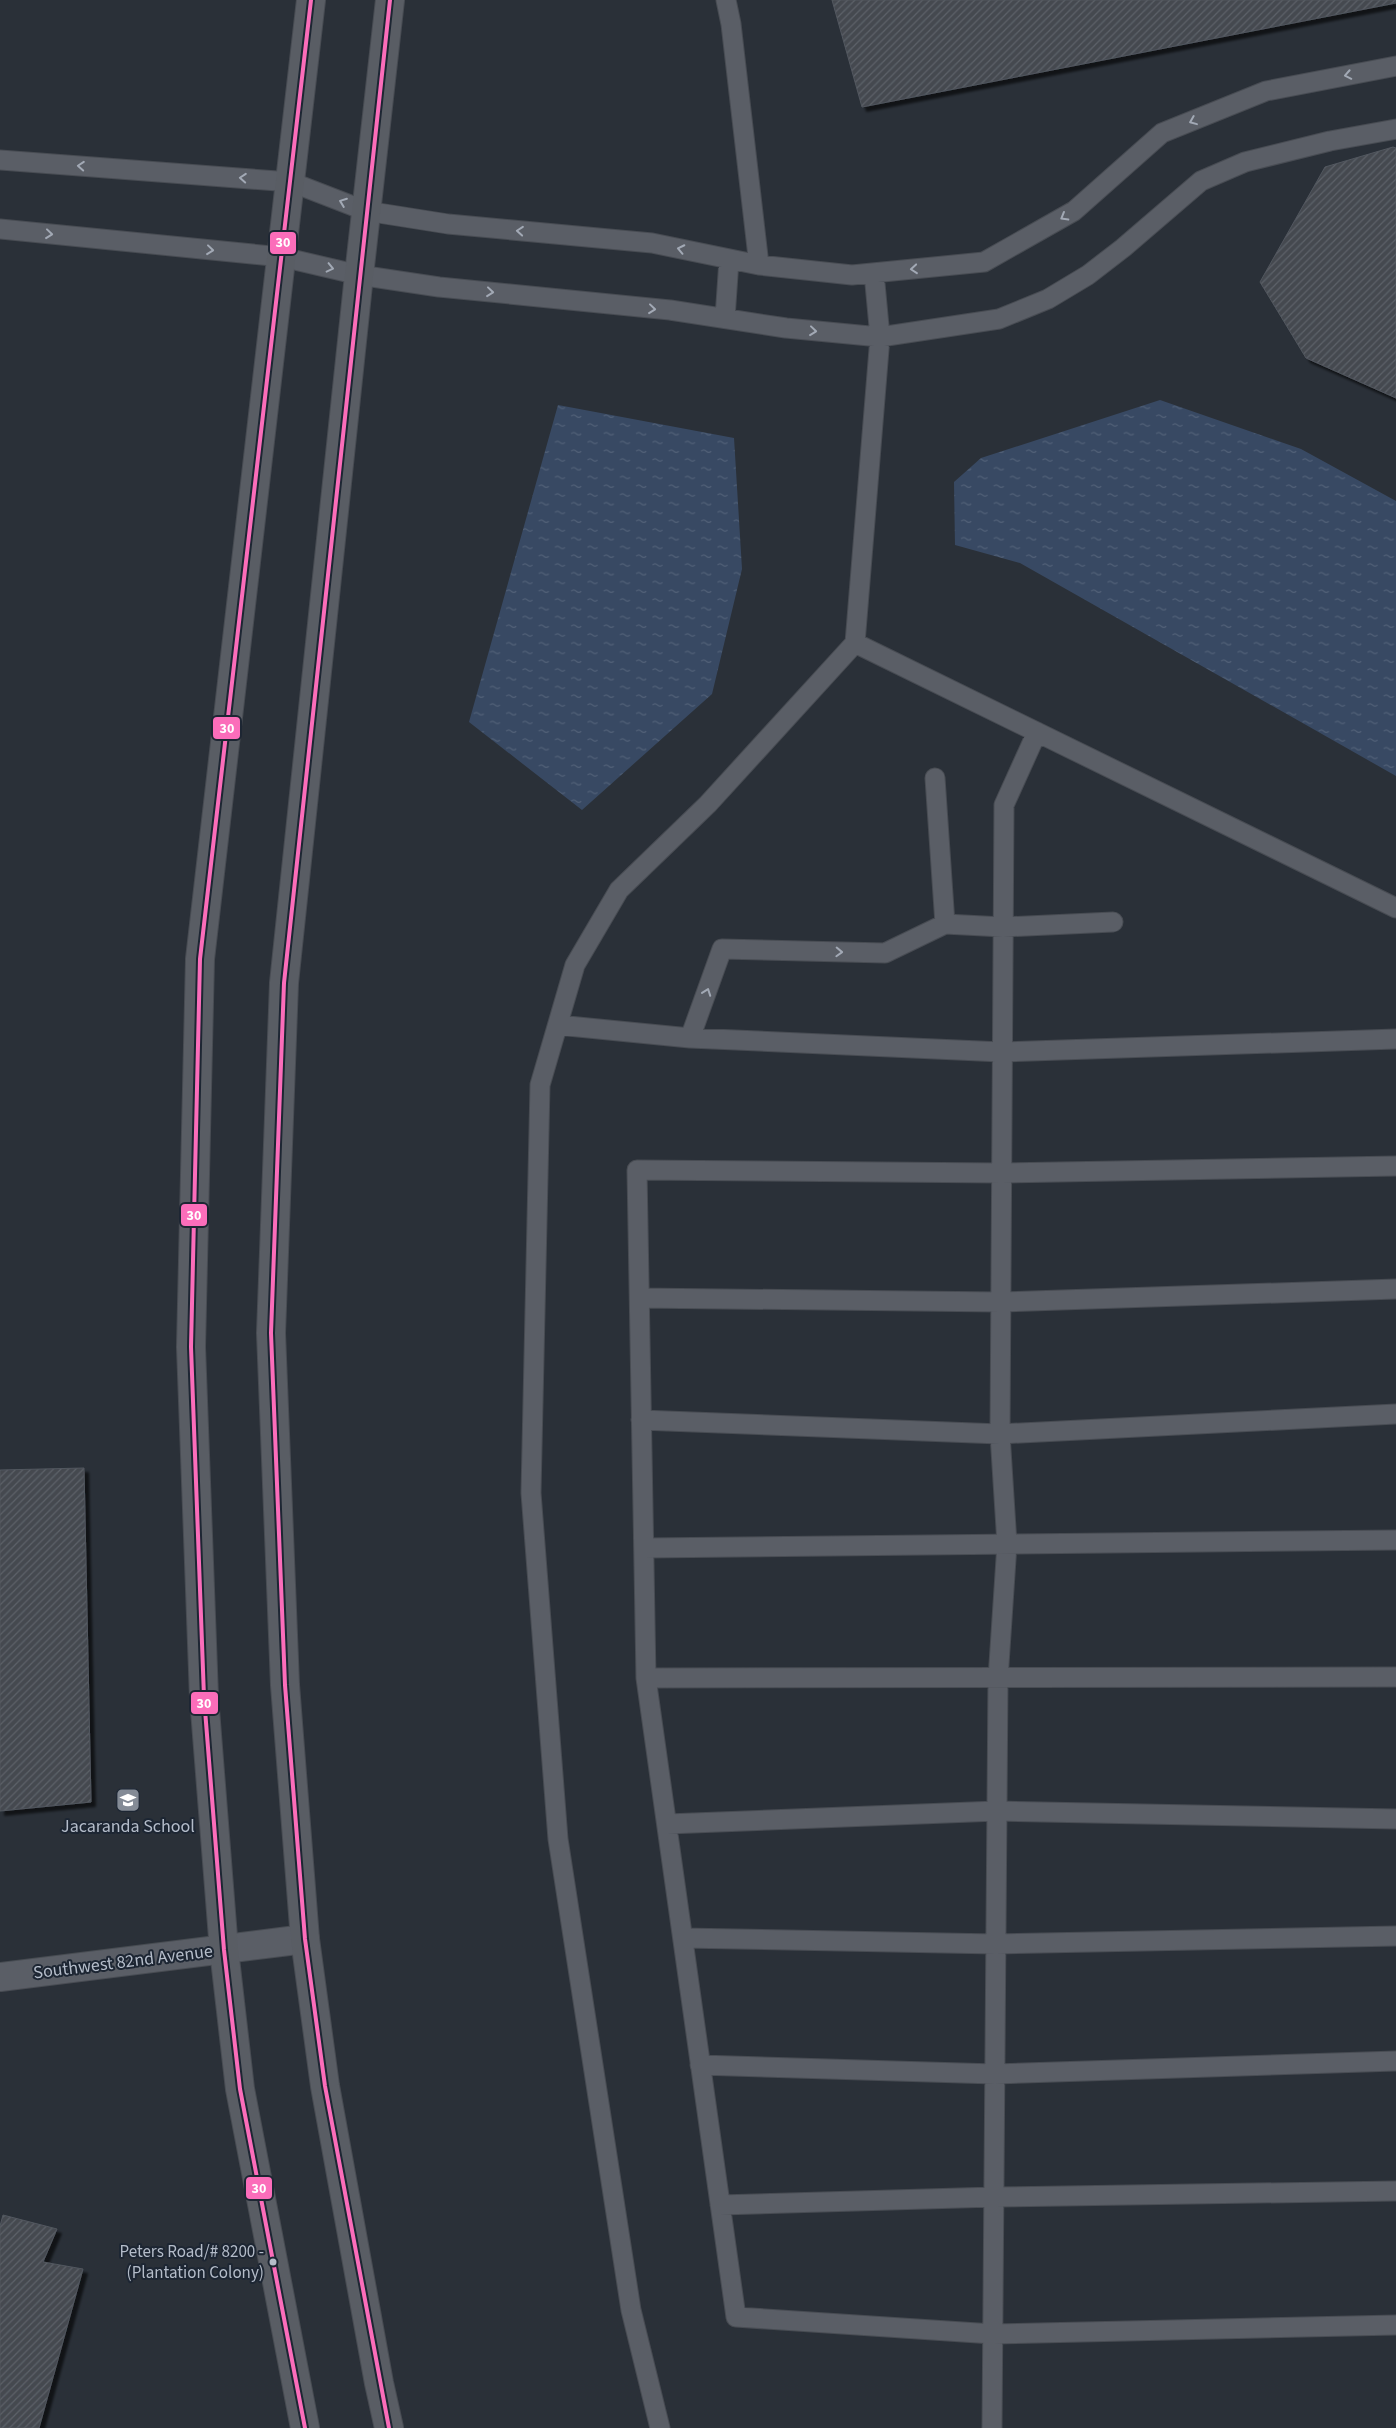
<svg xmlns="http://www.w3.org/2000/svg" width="1396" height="2428" viewBox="0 0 1396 2428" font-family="'Source Sans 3',sans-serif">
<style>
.water{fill:url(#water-ripples)}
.building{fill:url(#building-hatch);stroke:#52575f;filter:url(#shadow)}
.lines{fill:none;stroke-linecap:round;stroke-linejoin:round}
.lane-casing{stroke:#484c53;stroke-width:21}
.street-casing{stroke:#484c53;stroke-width:30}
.secondary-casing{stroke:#484c53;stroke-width:30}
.lane{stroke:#5a5e66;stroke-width:19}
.street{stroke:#5a5e66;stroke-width:28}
.secondary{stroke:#595d64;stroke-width:28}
.bus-1-casing{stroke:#1d2633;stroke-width:8}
.bus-1{stroke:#fb6dba;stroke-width:4}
.oneway{stroke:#a2a9b5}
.bus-dot{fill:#b4bcc9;stroke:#1d2633;stroke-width:2}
.labels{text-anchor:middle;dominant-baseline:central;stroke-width:4;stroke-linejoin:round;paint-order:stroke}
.bus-label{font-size:17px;fill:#b4bcc9;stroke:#1d2633;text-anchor:end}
.poi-label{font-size:18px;fill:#b4bcc9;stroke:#1d2633}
.street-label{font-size:18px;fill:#b4bcc9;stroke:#1d2633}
.line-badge{stroke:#1d2633;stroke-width:2}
.badge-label{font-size:14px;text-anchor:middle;font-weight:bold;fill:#fff}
</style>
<defs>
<pattern id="water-ripples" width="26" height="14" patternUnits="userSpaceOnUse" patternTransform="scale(1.25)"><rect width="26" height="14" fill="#384963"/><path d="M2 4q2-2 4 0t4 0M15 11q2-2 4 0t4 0" fill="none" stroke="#526178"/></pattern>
<pattern id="building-hatch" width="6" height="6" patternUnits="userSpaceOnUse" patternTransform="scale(1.25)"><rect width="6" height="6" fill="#444950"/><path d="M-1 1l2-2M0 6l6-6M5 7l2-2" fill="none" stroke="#5d6168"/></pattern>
<filter id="shadow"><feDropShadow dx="4.5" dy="4.5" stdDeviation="1" flood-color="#0009"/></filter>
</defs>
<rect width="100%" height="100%" fill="#2a3038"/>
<path class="water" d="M1160,400L1301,449L1396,501V776L1020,563L955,545L954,482L981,458Z
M558,405L734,438L742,569L712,694L582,810L469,722Z"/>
<path class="building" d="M832,0H1396V3L862,107Z
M1393,147L1396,148V398L1306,358L1260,282L1325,167Z
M84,1468L91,1802L0,1811V1470Z
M3,2215L57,2229L43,2262L83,2269L39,2428H0V2226Z"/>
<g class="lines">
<g class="lane-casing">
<path id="lane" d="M726,0L731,24L759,265
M0,160L291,182L366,211L448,224L652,243L759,265L852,275L984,262L1074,211L1162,133L1266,91L1396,66
M0,229L282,257L359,275L439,287L670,310L786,328L880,337L999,319L1048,299L1088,275L1123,248L1201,181L1245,162L1330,141L1396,129
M725,318L729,260
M855,643L1396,908
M935,778L945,924
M558,1025L690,1038L1002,1052L1396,1039
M690,1038L722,949L885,953L945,924L1003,927L1113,922
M1396,1166L1002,1173L637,1170L646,1678L736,2317L993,2334L1396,2325
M640,1298L1000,1302L1396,1289
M641,1420L1000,1434L1396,1414
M644,1548L1396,1540
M646,1678L1396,1677
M667,1824L997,1811L1396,1819
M683,1938L996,1944L1396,1936
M700,2065L995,2074L1396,2061
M720,2205L994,2197L1396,2191
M660,2428L631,2310L558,1839L531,1493L540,1085L575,965L619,890L708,804L855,643L880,337L874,273
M992,2428L998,1679L1007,1544L1000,1434L1004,805L1037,732"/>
</g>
<g class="street-casing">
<path id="street" d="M0,1977L305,1939"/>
</g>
<g class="secondary-casing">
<path id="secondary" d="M305,2428L240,2089L224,1950L204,1697L191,1347L200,959L311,0
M389,2428L379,2383L325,2086L305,1939L285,1685L271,1333L284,983L359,275L390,0"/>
</g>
<use href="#lane" class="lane"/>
<use href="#street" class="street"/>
<use href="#secondary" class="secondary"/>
<g class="bus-1-casing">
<path id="bus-1" d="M305,2428L240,2089L224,1950L204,1697L191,1347L200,959L311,0
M389,2428L325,2086L305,1939L285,1685L271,1333L284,983L390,0"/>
</g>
<use href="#bus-1" class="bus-1"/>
</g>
<defs><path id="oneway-chevron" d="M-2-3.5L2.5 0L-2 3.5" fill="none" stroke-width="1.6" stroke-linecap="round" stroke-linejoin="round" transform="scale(1.25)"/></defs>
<g class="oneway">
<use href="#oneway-chevron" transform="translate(1348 75) rotate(169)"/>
<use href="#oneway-chevron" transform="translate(1193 121) rotate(158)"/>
<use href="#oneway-chevron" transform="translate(81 166) rotate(-176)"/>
<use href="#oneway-chevron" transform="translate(243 178) rotate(-176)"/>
<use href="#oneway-chevron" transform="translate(343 202) rotate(-159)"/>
<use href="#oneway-chevron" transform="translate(1064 217) rotate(150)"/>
<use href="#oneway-chevron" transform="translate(520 231) rotate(-175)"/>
<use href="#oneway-chevron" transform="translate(49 234) rotate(6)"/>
<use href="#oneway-chevron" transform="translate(681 249) rotate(-168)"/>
<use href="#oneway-chevron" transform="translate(210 250) rotate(6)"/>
<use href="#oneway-chevron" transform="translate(330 268) rotate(13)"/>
<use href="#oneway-chevron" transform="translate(914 269) rotate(175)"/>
<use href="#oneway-chevron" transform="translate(490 292) rotate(6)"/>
<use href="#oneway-chevron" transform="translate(652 309) rotate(6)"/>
<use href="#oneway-chevron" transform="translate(813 331) rotate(6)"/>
<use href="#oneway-chevron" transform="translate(839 952) rotate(2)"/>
<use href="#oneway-chevron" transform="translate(707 992) rotate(-70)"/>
</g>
<defs>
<g id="school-square" transform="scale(1.25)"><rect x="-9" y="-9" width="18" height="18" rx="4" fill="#848b96" stroke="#1d2633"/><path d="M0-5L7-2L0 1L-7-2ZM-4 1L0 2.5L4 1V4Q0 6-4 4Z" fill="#fff"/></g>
</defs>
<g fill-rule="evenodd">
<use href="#school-square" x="128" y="1800"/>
</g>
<circle class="bus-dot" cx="273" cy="2262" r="4.5"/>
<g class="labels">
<g class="bus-label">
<text x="264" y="2252">Peters Road/# 8200 -<tspan x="264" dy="21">(Plantation Colony)</tspan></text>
</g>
<g class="poi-label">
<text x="128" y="1826">Jacaranda School</text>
</g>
<g class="street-label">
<text transform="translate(123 1962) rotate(-7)">Southwest 82nd Avenue</text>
</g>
</g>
<g class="line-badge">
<rect x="269" y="231" width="28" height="24" rx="5" fill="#fb6dba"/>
<rect x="212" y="716" width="29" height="24" rx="5" fill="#fb6dba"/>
<rect x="180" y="1203" width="28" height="24" rx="5" fill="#fb6dba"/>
<rect x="190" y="1691" width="29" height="24" rx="5" fill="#fb6dba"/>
<rect x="245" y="2176" width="28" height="24" rx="5" fill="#fb6dba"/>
</g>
<g class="badge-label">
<text x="283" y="247">30</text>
<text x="227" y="733">30</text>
<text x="194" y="1220">30</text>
<text x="204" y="1708">30</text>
<text x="259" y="2193">30</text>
</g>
</svg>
